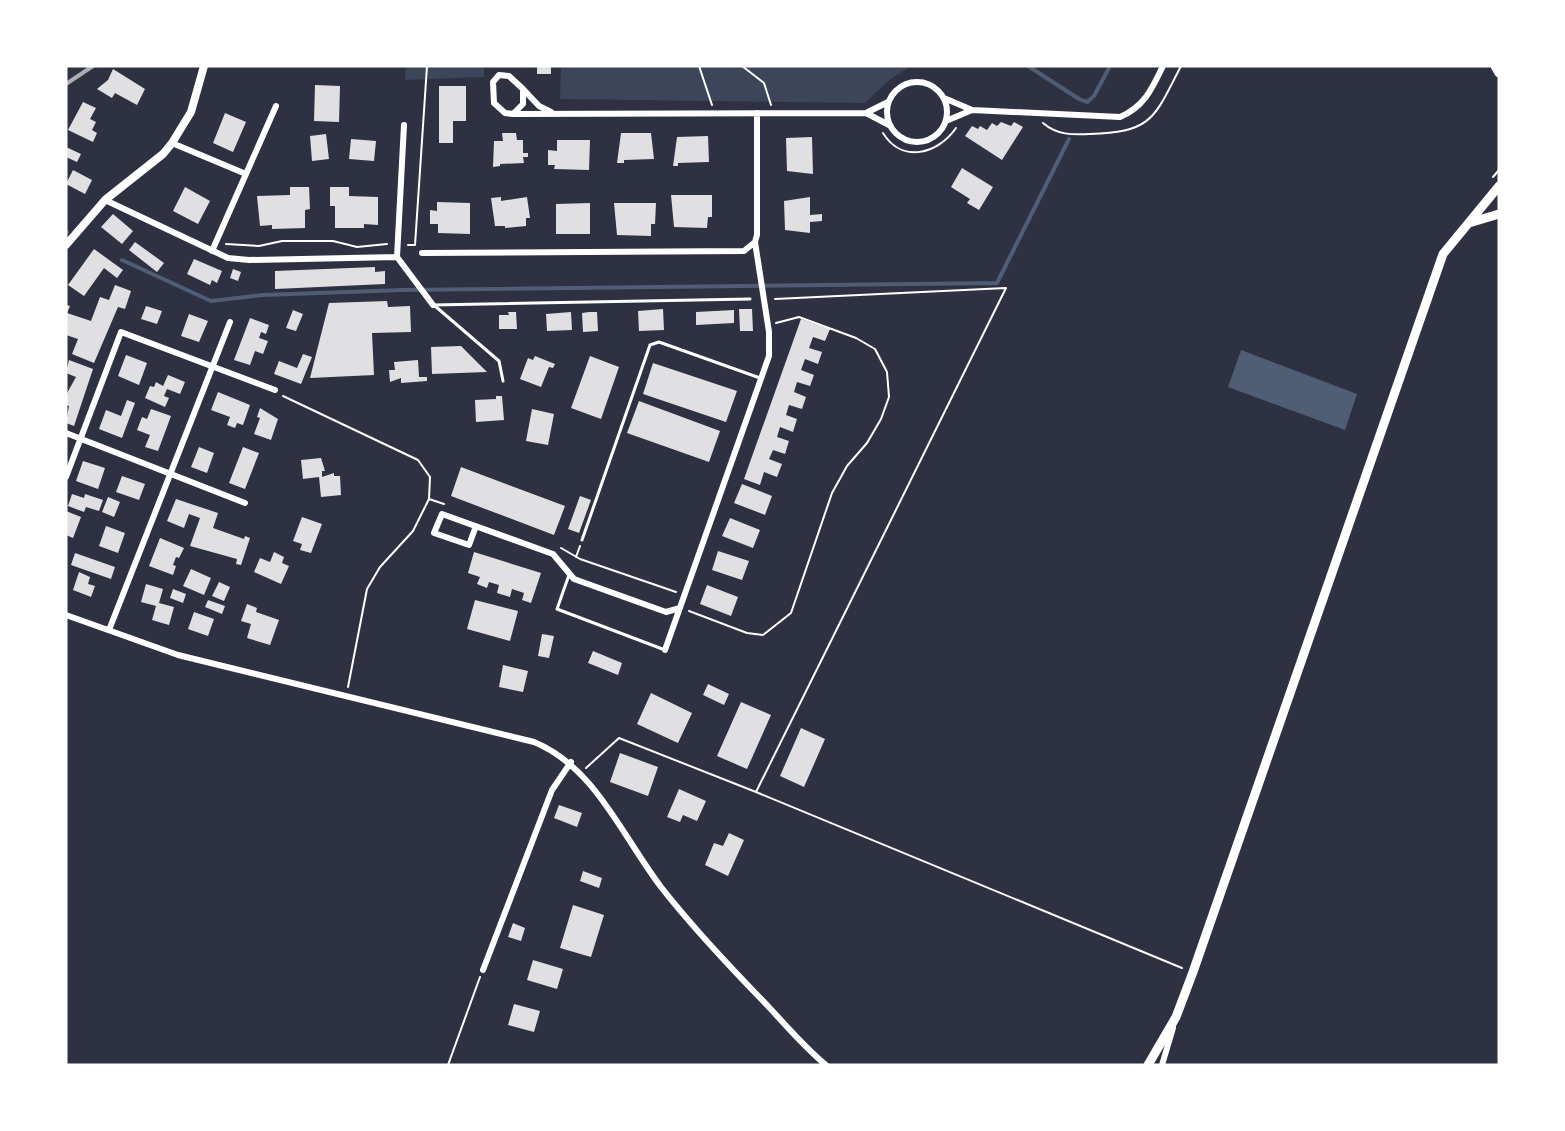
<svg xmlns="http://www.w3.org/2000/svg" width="1565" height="1131" viewBox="0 0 1565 1131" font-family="'Playfair Display',serif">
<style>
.green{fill:#3c4559}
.water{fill:#4f5d75}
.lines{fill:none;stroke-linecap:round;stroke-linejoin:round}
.stream{stroke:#4f5d75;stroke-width:4}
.building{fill:#e0e0e3}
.path{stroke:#fff;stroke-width:2}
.service{stroke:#fff;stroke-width:3}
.minor{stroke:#fff;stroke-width:6}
.tertiary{stroke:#fff;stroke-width:8}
.secondary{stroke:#fff;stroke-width:9}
.rail{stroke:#abadb3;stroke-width:4}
</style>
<rect width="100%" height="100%" fill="#2d3142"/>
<path class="green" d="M406,66H484V77L405,80Z
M561,66H911L888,81L865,103L560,99Z"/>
<path class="water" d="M1241,350L1357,394L1345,430L1228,387Z"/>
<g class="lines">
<path class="stream" d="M1028,66L1079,99L1087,102L1094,96L1110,66
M66,232H67
M122,260L211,301L263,295L403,290L997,283L1069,139"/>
</g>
<path class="building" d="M537,66H551V74H537Z
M113,69L145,89L137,105L115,93L112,98L97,89L108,80Z
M315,85L340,86L339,122L314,121Z
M439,86H466V121H453V143H439Z
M83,102L96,108L90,119L96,122L92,130L97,133L93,142L68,130Z
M225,113L246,122L233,152L213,143Z
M1001,122L1011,126L1014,122L1023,127L1002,160L965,136L972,126L978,129L980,126L987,130L992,123L997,126Z
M502,133H516L517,140H523V153H528V157H523L524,163L500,164V166L493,167L494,141H503Z
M621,133H651L654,159L624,160V163H617Z
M326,134L329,159L312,161L310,136Z
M708,136L709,162L678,163V166H673L677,137Z
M812,137L813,174L787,171L786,138Z
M351,139L376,141L374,161L349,159Z
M557,140H590L589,170L554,169L555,165H548V150L557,151Z
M66,147L81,154L77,162L66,157Z
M962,168L993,187L979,210L967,203L970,199L951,187Z
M73,170L92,180L85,194L66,184Z
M185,187L210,201L198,224L173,211Z
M290,187H309L310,209L305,210V228L272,229V225L260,226L257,196L290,195Z
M330,187H349V196L378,197V225L364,224V228H335V206H330Z
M671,195H712V217H708L707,228L674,227Z
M501,197V201L527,197L530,218H526V226L505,228V226H495L491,198Z
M810,197V215L822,214V221L810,222V233L785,230L784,201Z
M437,202L470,203V234L438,233V224H430V210L437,211Z
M590,203V234H556V204Z
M614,203H656L655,224H651V236L617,235Z
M113,214L133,231L122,244L101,227Z
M135,242L164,263L157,272L129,250Z
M94,249L123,270L117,278L104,268L84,296L68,285Z
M194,259L222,271L217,283L212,280L210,285L187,274Z
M375,267V272L385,271V284L275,289V271Z
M233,269L241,272L238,281L230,278Z
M115,285L131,291L125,309L118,307L94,363L72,354L78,339L66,335V305L70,306L67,313L91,321L100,297L109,300Z
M387,301L388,307L410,306L411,332L372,333L374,375L310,378L329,303Z
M146,306L162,311L157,324L141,319Z
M663,309L664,330L639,331L638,311Z
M739,309H752L753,331H740Z
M293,310L303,314L296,331L286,328Z
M734,310V323L696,325V312Z
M508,312H516L517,329H499V315H509Z
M571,312L572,330L547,331L546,314Z
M589,312H597L598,331L583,332L582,313Z
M189,314L208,321L199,342L181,336Z
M250,318L269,325L266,334L261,332L259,338L268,341L263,354L255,351L250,365L234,360Z
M801,319L830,329L825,341L813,337L809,348L822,352L818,364L805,359L801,370L814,375L810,386L797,382L794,392L806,397L802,409L789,405L786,415L797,419L793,432L780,427L777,437L789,441L785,454L773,450L769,459L782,464L777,477L764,472L760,485L744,479Z
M461,346L487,372L432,374L431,347Z
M303,354L312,357L301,384L274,374L279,361L297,368Z
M126,355L147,363L139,385L118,376Z
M535,356L555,364L553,368L549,367L541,387L520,379L528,358L533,360Z
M590,356L619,367L601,419L571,408Z
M69,360L93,369L74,426L66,423L69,406L66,405V395L76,377L66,373Z
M418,360L419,377H427V381L401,383V378L390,382L389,370H395L394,362Z
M653,363L737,391L726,422L643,394Z
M168,375L185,382L180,394L167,389L164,396L169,398L165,407L145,398L150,386L154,387L156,382L163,386Z
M218,392L250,405L243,425L237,423L235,428L227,425L230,417L211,410Z
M496,396H502L504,420L476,422L475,400L496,399Z
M127,400L135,403L122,438L99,429L106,410L121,416Z
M639,401L720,431L709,462L627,433Z
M260,408L278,419L271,440L254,434L260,418L257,417Z
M151,409L171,416L158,451L145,447L150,435L137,430L142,417L147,419Z
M532,409L554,414L548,445L526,441Z
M199,447L214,453L207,473L191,467Z
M243,447L259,453L245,489L229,483Z
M321,458L325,471H322V477L334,473V476H340L341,495L321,497L319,477L303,479L301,460Z
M83,461L105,468L98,489L76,481Z
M461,467L565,506L554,535L451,496Z
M122,476L145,484L139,500L116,492Z
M742,484L772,496L765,515L734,503Z
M72,494L84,498L85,494L103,500L99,511L86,507L84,512L68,506Z
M580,496L591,500L579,533L568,529Z
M108,497L120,502L114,517L102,512Z
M176,499L218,513L213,528L244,539L245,536L250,538L241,565L236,564L237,559L190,546L200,518L189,514L184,528L167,521Z
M66,511L81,517L73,538L66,535Z
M302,517L322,524L311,553L300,550L302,544L293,541Z
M730,518L760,530L753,548L722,536Z
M106,526L125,533L118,553L99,546Z
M160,538L184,548L179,558L176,557L173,565L176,566L173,575L149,566Z
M718,551L749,561L742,580L712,570Z
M274,552L284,557L282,563L289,566L281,584L254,572L260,558L270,562Z
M474,552L541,573L531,603L522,600L524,593L512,589L510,597L497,593L499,585L489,582L487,588L477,584L480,577L468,573Z
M75,553L115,567L111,579L71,565Z
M191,569L211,578L204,595L183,586Z
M79,572L90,577L88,584L95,586L91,597L73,590Z
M219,582L230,587L224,601L212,596Z
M146,584L163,589L159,603L174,607L169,625L152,620L156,606L141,602Z
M707,585L738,597L731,616L700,604Z
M173,589L186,594L183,603L170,598Z
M208,600L225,606L222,614L205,607Z
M475,600L518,611L510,641L467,629Z
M247,604L257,608L256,612L279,620L270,645L247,638L251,624L241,621Z
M194,612L214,619L208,636L188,629Z
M542,634L554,636L549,658L538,656Z
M593,651L622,663L618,675L588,663Z
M503,665L528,671L523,692L499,687Z
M708,684L729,694L724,705L703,695Z
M651,693L692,713L678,743L637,724Z
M741,702L771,715L747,769L717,756Z
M801,728L825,739L804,787L780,776Z
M620,753L658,767L648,796L610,782Z
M679,789L706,801L697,821L683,815L680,822L667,817Z
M559,805L582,813L577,827L554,818Z
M729,833L744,840L728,876L705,865L714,843L723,846Z
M583,871L602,878L599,888L580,881Z
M573,905L604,915L591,957L560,948Z
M513,923L525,928L521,941L508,937Z
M533,960L563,969L557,989L527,980Z
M514,1004L540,1011L534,1032L508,1025Z"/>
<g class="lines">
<path class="path" d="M699,66L712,105
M742,66L764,83L771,105
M1043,123C1057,135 1072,135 1090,134C1153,132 1154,118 1181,66
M883,133C902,164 938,154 956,128
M1493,177L1499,170
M226,244L259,246L282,241H333L357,247L387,244
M408,245H415L427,66
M775,299L1006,288L756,792L1182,968
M283,396L418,460L430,477L429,499
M561,548L580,559L676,592
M576,557L580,546
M689,611L747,633L763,635L791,613L832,493L847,466L867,443L881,419L889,397L887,372L875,349L856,338L799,317L776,323
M348,687L367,589L380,567L413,531L429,499L444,504
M586,768L619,738L756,792
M448,1065L480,977"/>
<path class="service" d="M433,305L750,299
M435,306L499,361L503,381
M582,540L650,345L659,342L760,378
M569,575L557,609L665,650"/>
<path class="minor" d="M499,75L509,76L523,89V104L513,114L505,113L494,103L493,82Z
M887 112a30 30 0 1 1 60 0a30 30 0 1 1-60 0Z
M523,89L539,106L551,112
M944,98L972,110L946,121
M888,102L866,113L889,125
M972,110L1120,117C1144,107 1152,89 1163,66
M513,114L866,113
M404,125L397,257L433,305
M172,143L246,174L212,251
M246,174L276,106
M105,200L228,258L249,260L397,257
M422,253L744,251L755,242L757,235V113
M66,433L245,503
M66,477L121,332L275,390
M476,526L469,545L434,533L442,514L553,554L574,579L666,612L680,608
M66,615L178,655L534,742C595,767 622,836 661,887C693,928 729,966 765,1003C785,1024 804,1047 826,1065
M109,630L230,322
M665,650L769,356V332L755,242
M483,970L552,790L571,762
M1162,1065L1173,1028"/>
<path class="tertiary" d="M66,245L105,200L163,154L172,143L191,112L204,66"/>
<path class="secondary" d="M1495,66L1499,73
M1469,223L1499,214
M1148,1065L1176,1017L1193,972L1443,254L1499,186"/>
<path class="rail" d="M66,84L93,66"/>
</g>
<rect width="1565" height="1131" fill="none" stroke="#ffffff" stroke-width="135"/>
</svg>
